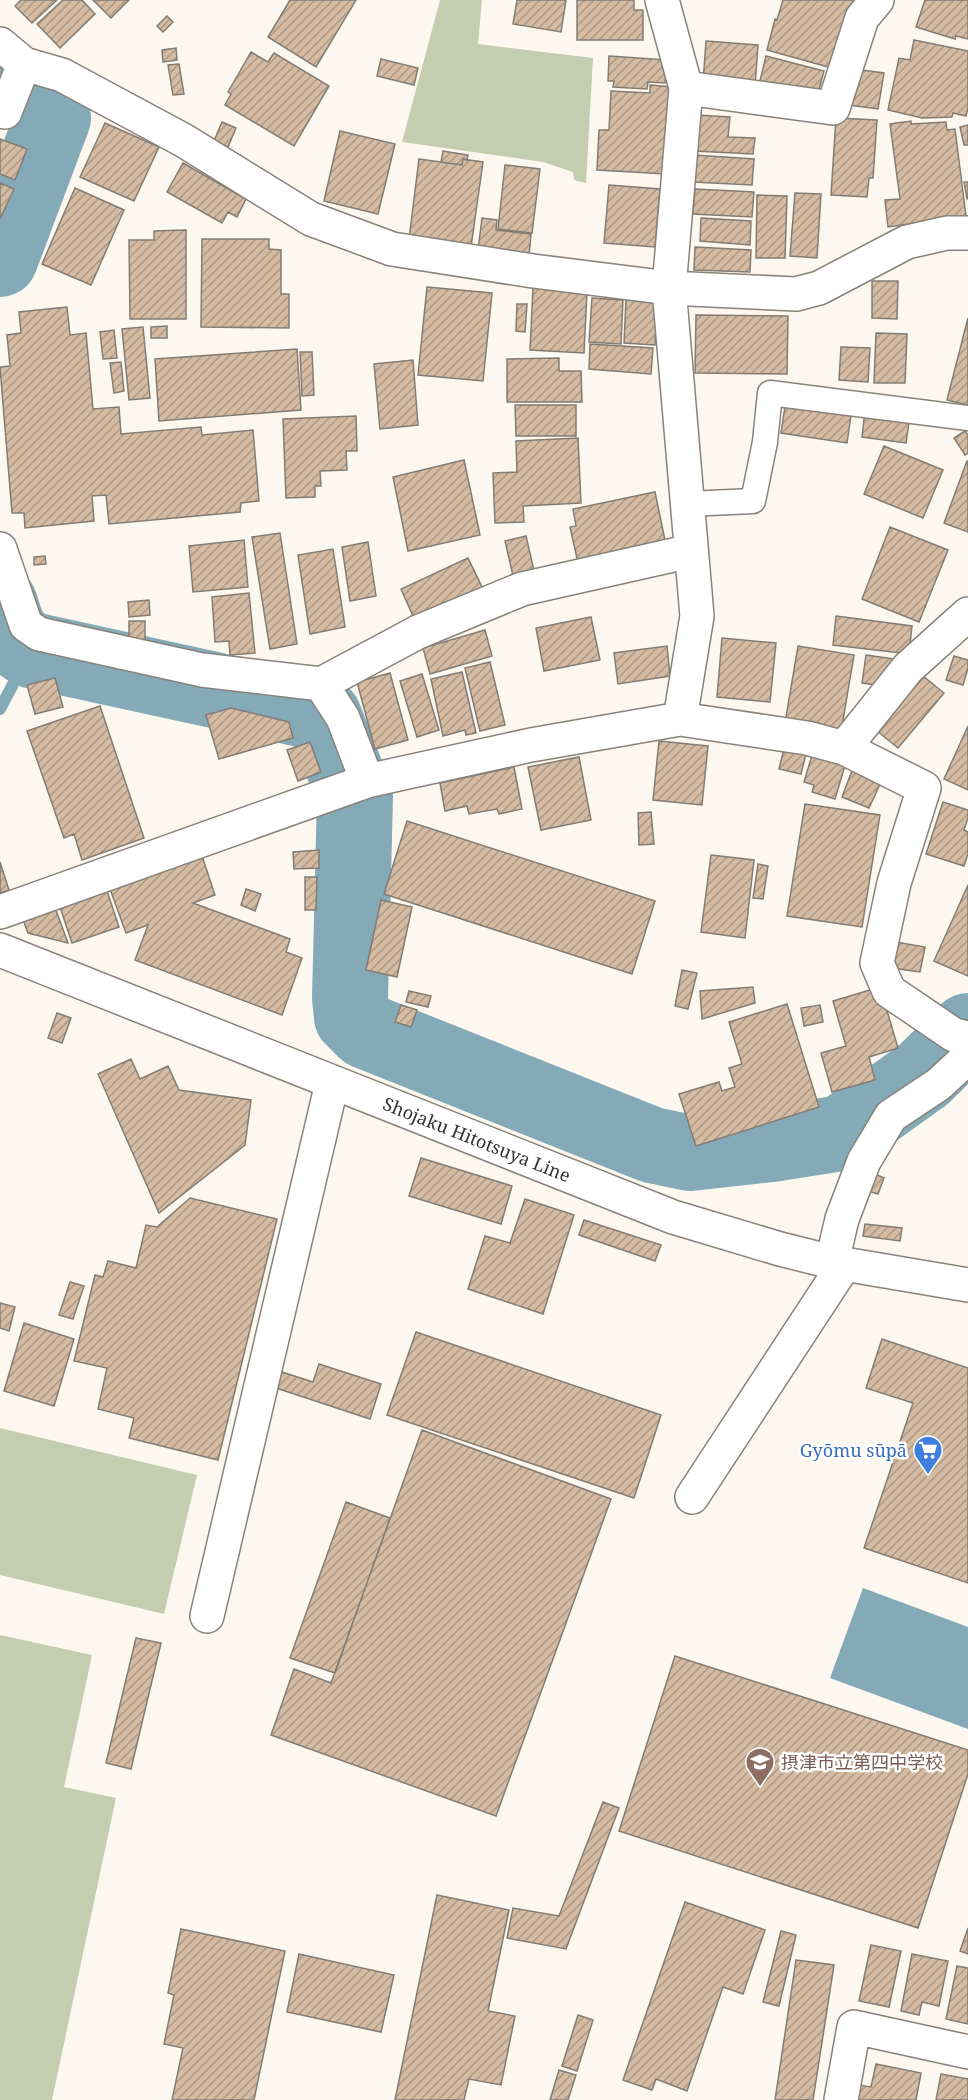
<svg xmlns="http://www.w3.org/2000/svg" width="968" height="2100" viewBox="0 0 968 2100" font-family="'Noto Serif','Noto Sans JP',serif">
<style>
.park{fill:#c4cdaf}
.water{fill:#84aab7}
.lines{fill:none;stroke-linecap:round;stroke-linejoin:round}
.stream{stroke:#84aab7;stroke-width:12}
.river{stroke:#84aab7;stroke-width:76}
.building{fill:url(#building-hatch);stroke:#837c75;stroke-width:1.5}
.service-casing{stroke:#87837b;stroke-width:27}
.minor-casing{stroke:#87837b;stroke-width:36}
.secondary-casing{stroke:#87837b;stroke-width:36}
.service{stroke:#fff;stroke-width:24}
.minor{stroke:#fff;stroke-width:33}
.secondary{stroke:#fff;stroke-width:33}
.labels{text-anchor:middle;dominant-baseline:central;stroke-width:5;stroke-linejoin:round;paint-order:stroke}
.street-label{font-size:18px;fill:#373531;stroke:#fff}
.shop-label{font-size:18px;fill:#366cbe;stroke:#fff;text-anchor:end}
.education-label{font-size:18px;fill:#785e54;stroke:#fff;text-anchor:start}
</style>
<defs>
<pattern id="building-hatch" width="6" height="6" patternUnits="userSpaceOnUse" patternTransform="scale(1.5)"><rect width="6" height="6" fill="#d5bba2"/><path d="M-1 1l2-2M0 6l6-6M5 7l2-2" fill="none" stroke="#ae9985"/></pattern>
</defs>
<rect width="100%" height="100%" fill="#fdf8ef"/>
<path class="park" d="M440,0H482L478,44L593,58L586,183L574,180L573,172L543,162L402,142Z
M0,1428L197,1475L164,1614L0,1575Z
M0,1635L92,1655L64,1787L116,1798L52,2100H0Z"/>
<path class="water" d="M863,1588L968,1627V1729L830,1678Z"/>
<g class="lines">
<path class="stream" d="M0,709L31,650"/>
<path class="river" d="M0,83L48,101L53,118L0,259
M0,604C7,628 10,638 31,650L311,711L324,717L355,796L350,998L352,1017L366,1031L652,1145L690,1153L772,1144L842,1133L923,1075L968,1031"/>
</g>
<path class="building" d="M21,0H57L32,23L15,6Z
M63,0H82L95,14L60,48L37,24Z
M93,0H129L111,18Z
M290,0H356L316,67L268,37Z
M517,0H566L561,32L513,24Z
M577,0H634V10H643V40H577Z
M783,0H858L839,70L767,50L775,19L777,20Z
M925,0H968V39L956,36L955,39L916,27Z
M167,16L173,22L163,32L157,26Z
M914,40L968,51V108L966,116L953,113L952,117L922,118L888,110L899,58L910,60Z
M706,41L758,45L755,86L703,82Z
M176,48L177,60L163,62L162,50Z
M251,52L268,62L274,53L329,86L294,146L225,105L231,94L228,92Z
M609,56L667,60L665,83L648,82L647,89L613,87L614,81H608Z
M766,56L824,71L816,100L759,85Z
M381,59L418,68L414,85L377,76Z
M179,64L184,94L173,95L168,65Z
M854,69L884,73L878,109L849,105Z
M650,85L672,87L666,174L597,170L599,130H609L611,91L650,93Z
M696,115L730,117L728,137L755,138L753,154L694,151Z
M836,118L877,120L873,178H869L867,197L831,195Z
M911,121V124L946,122L947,130L955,129L966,216L888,227L885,200L900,199L890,124Z
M222,122L236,128L228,147L214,141Z
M105,123L159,147L134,201L80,177Z
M968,125V145H964L960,127Z
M340,131L395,144L378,214L324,201Z
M0,139L27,149L15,180L0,174Z
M443,151L468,155L467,160L463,159L462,165L441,162Z
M694,155L754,159L752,185L693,182Z
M419,159L462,165L463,159L483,162L471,247L409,239Z
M183,163L246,199L237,217L228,212L222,223L167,192Z
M505,165L540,169L532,233L498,229Z
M964,182H968V198L967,199Z
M0,183L14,189L0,219Z
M609,185L660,189L655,247L604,243Z
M75,188L124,210L91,285L42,264Z
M695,189L754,192L752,217L693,214Z
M795,193L821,194L817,258L790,256Z
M757,195L787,196L785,258H756Z
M482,218L497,220L496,230L531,234L529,256L478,250Z
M701,218L751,221L750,245L700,241Z
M186,230V319H130L129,240H154V231Z
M202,239H269V249L281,250V294H289V328L201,327Z
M695,247L751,250L750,272L694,270Z
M872,281H898L897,319L872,318Z
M427,287L492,293L483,381L418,375Z
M533,288L587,291L584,353L530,350Z
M592,298L623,300L621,344L589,342Z
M626,300L657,301L655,345L624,343Z
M517,304H527L525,332L516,331Z
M67,307L70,335L86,333L93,409L119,407L121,434L201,427L202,435L253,430L259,501L241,503L240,512L109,524L106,495L92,496L94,521L25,528L24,513H12L0,367L10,366L7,335L21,333L19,312Z
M696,315L788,316L787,374L695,373Z
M968,318V405L947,400Z
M167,326V338H151V327Z
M143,327L150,398L129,400L122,329Z
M114,330L117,358L103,359L100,332Z
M876,333L907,334L905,383H874Z
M590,344L653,348L651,374L589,369Z
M841,347L870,348L868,382L839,380Z
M297,349L301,410L159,421L155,359Z
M300,352H312L314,395L302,396Z
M559,358V371H581L582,402H507V359Z
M413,360L418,425L380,429L374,364Z
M121,362L124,391L114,393L110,363Z
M515,405H576V436H516Z
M785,406L851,416L847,443L781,433Z
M865,410L910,416L906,443L862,437Z
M356,416L357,451H346L347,470L320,471L321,486H315V497L286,498L283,419Z
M965,431L968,435V453L965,455L954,438Z
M578,438L581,503L523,506L524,522L495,523L493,473L517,472L516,441Z
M884,446L943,470L923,518L864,494Z
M464,460L480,535L408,551L393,477Z
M967,461H968V532L944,523Z
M655,492L666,545L578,563L570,527L576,526L573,509Z
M890,527L948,550L919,622L862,599Z
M280,533L297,644L270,649L252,537Z
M526,536L535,575L514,580L505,541Z
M244,540L248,587L193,592L189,546Z
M368,542L376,596L350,601L342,547Z
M333,549L345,627L310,634L298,555Z
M45,556L46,564L34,565V557Z
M468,558L485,593L417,625L401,589Z
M249,593L255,653L230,655L229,641L215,642L212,597Z
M149,600L150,615L129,617L128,602Z
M836,616L912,626L909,654L833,645Z
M591,617L600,660L544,671L536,628Z
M129,621H145V640H129Z
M485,630L492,656L430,674L423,648Z
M722,638L776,643L770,702L717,697Z
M667,646L670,676L618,684L614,653Z
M798,646L854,655L841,732L785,723Z
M866,655L902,660L884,686L862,683Z
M954,656L968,660V668L963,685L946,680Z
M490,662L505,725L480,731L465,668Z
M462,672L476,733L466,735L465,730L443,736L431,679Z
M390,673L408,740L375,749L357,682Z
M422,674L439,730L417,737L400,681Z
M923,676L944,693L898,748L877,731Z
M55,678L63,707L35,714L27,685Z
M100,706L144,838L82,860L74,834L64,838L27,731Z
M231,708L289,722L293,738L219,759L206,715Z
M968,726V790L944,779Z
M659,741L708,746L702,805L653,800Z
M310,742L321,772L298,781L287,750Z
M785,745L807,750L801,774L779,769Z
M813,752L846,762L835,799L812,792L814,785L804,782Z
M579,757L591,820L541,830L528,767Z
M514,767L522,809L499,814L497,809L469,814L467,806L445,811L440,783Z
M853,768L882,780L869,808L842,797Z
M943,802L968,810V818L964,830L968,832V854L964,866L926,854Z
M805,804L880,815L862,927L787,916Z
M651,812L654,844L639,845L638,813Z
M407,821L655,901L632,974L384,894Z
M319,850V868L294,869L293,852Z
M711,855L754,860L745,938L701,932Z
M202,856L215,895L193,903L290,939L286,952L302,958L282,1015L135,960L148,925L126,933L110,889Z
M0,862L9,890L0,893Z
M758,864L768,866L763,899L753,898Z
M305,877H317L316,910H305Z
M968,885V976L934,961Z
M106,888L119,927L72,943L59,904Z
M246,889L261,894L255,911L241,905Z
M381,900L412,907L397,977L366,970Z
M54,905L68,943L28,933L22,917Z
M896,942L925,947L920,972L892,968Z
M682,970L697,973L688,1009L675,1006Z
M753,987L755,1003L702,1019L700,991Z
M880,987L898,1048L869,1057L875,1080L832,1092L821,1053L846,1046L833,1001Z
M409,991L431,996L428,1007L406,1002Z
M787,1004L819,1107L696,1146L679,1094L719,1082L722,1091L735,1087L729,1068L742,1064L729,1022Z
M401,1005L417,1010L411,1027L395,1022Z
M820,1005L823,1022L804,1026L801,1008Z
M57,1013L71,1018L62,1043L48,1038Z
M131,1059L140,1079L168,1066L179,1090L251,1100L245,1145L159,1213L98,1074Z
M421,1158L512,1186L501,1224L409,1196Z
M875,1174L884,1178L878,1194L868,1191Z
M190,1198L277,1219L218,1460L129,1438L134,1418L98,1409L107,1368L74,1361L95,1275L103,1277L108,1261L136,1268L146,1225L157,1227Z
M525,1199L574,1215L543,1314L468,1289L485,1236L510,1243Z
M584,1220L661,1245L655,1261L579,1235Z
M865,1224L902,1228L900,1241L863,1236Z
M70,1282L84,1286L73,1319L59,1315Z
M0,1303L15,1307L9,1331L0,1328Z
M24,1323L74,1339L54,1406L4,1391Z
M416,1332L661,1415L634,1498L387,1415Z
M882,1339L968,1368V1583L864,1548L913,1403L866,1388Z
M319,1364L381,1384L370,1419L276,1388L282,1372L313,1382Z
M422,1430L611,1499L496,1816L271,1735L294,1669L331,1683Z
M346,1502L390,1518L335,1673L290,1658Z
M136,1638L161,1643L131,1769L106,1763Z
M675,1656L968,1750V1774L918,1928L619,1831Z
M603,1802L619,1808L566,1949L507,1938L513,1908L559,1916Z
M437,1895L509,1910L488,2011L515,2016L501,2085L469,2079L464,2100H395Z
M685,1902L765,1930L743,1994L723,1987L687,2091L656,2079L652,2090L623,2080Z
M968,1928V1954L960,1951Z
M181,1929L285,1951L254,2100H172L183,2048L164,2044L174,1995L168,1993Z
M781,1931L796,1935L779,2006L763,2002Z
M871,1945L901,1951L889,2007L859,2001Z
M299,1954L394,1975L381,2032L287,2012Z
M912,1954L948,1961L939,2006L922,2002L919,2015L901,2011Z
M796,1960L834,1965L813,2100H775Z
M957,1966L968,1968V2024L946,2019Z
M578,2015L593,2020L577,2071L562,2066Z
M876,2064L921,2073L916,2100H857L859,2085L871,2087Z
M559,2070L576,2075L568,2100H550Z
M941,2074L968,2079V2100H936Z"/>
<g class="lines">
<g class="service-casing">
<path id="service" d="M687,504L753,501L765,442L770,393L968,418"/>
</g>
<g class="minor-casing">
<path id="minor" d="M662,0L686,88L669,288L697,616L680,719
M0,44L24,64L62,75L183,140L311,219L392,249L533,271L669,288L796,294L819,288L907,242L947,233H968
M686,88L833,108L862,18L877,0
M0,110L5,112L24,64
M0,549L26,625L39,634L202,670L321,684L343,718L367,781
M321,684L418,632L522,589L691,551
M844,748L924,788L894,883L877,963L889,991L954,1035L968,1038
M0,912L367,781L531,745L680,719L807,738L844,748L908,668L968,614
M832,1262L842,1219L864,1161L891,1116L939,1084L968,1057
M692,1497L844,1265
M207,1616L332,1083
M841,2100L854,2027L968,2052"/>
</g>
<g class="secondary-casing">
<g id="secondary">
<path id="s1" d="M0,950L673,1217L780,1249L832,1262L968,1285"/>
</g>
</g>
<use href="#service" class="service"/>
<use href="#minor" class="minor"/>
<use href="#secondary" class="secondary"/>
</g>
<defs>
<g id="supermarket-pin" transform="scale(1.5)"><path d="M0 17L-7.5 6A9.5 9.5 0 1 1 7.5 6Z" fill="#3f7fe0" stroke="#fff"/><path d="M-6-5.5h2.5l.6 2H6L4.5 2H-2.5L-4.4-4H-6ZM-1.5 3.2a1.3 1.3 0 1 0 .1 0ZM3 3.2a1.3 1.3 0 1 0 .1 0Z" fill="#fff"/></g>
<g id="school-pin" transform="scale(1.5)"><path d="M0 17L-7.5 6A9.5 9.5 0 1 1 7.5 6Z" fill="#8d6e63" stroke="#fff"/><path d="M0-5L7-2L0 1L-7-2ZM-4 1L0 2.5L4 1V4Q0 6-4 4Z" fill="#fff"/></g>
</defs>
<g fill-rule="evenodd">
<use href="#supermarket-pin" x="928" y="1450"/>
<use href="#school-pin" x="760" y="1762"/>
</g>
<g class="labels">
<g class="street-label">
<text stroke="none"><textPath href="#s1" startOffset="513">Shojaku Hitotsuya Line</textPath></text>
</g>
<g class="shop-label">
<text x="907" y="1450">Gyōmu sūpā</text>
</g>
<g class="education-label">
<text x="781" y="1762">摂津市立第四中学校</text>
</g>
</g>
</svg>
